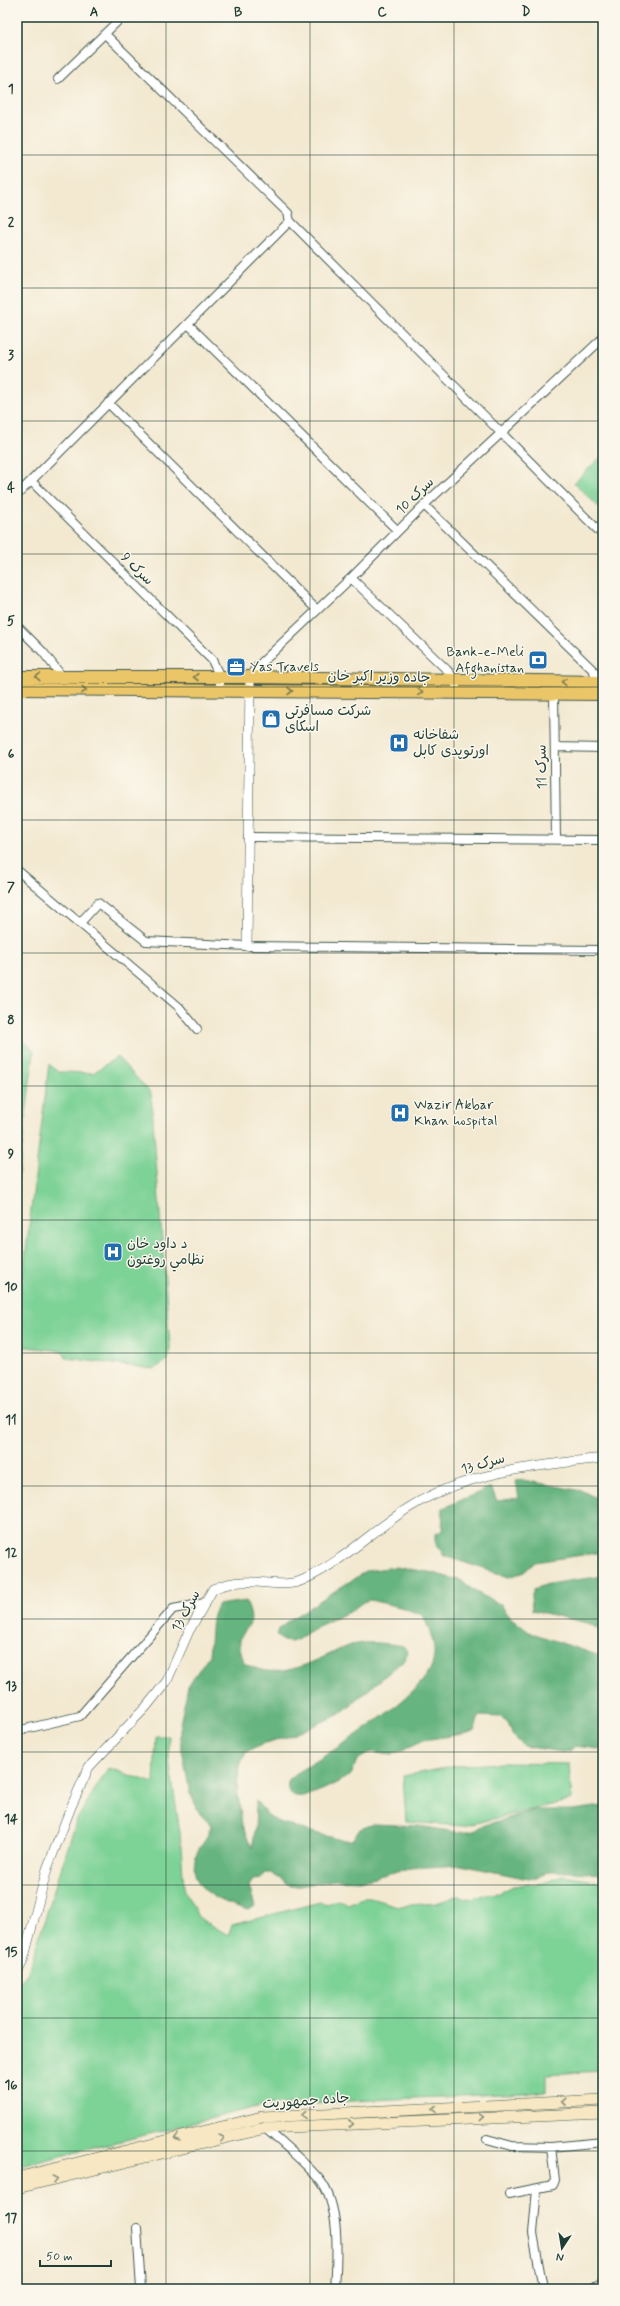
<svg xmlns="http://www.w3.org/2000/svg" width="620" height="2306" viewBox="0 0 620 2306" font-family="Mynerve,'Playpen Sans Arabic',sans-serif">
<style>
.green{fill:#7dd296;stroke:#4e8865}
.forest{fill:#66b47f;stroke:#42785a}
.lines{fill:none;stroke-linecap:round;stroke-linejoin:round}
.minor-casing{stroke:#3f574c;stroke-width:10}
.tertiary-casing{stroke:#3f574c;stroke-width:10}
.secondary-casing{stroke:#3f574c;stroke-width:12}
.primary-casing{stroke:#3f574c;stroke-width:14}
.minor{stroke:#fff;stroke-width:8}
.tertiary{stroke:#fff;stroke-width:9}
.secondary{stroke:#f7e8c3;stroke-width:11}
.primary{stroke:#ebc669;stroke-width:12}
.oneway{stroke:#7b7b4c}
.oneway2{stroke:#8b927c}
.grid{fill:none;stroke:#1f3d34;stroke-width:1;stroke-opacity:0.55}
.labels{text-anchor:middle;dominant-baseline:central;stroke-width:3;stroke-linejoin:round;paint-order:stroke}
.street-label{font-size:14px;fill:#1f3d34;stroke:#fbf7ec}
.poi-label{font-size:14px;fill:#1f3d34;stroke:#fbf7ec;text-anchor:start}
.neatline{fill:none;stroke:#1f3d34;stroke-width:1.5}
.grid-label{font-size:13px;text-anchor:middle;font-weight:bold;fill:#1f3d34}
</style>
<rect width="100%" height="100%" fill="#fbf7ec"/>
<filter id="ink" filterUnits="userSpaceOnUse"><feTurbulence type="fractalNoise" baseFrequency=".025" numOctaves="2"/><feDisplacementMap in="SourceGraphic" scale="8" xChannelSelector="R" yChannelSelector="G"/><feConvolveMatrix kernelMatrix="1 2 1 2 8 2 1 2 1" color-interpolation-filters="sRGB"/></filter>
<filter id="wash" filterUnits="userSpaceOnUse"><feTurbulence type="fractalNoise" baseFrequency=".012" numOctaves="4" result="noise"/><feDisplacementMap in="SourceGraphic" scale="16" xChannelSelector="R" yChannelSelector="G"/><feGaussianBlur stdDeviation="0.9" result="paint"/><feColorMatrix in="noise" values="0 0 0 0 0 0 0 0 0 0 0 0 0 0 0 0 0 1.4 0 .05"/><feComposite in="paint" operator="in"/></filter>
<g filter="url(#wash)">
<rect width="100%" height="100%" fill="#f3e9d1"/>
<path class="green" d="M603,455V511L574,483Z
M17,1034L34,1051L17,1187Z
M117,1057L151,1093L170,1347L168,1360L154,1369L66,1358L63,1351L17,1346V1323L49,1064L59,1072L93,1073Z
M156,1736H169V1760L180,1832L184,1889L198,1917L228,1935L232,1925L320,1902L328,1904C336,1899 340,1899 348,1904L362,1898H370L398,1906L436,1903L458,1896L472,1899L486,1894L500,1893L513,1886L544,1883L562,1876L603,1882V2071L546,2074V2092L265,2105L17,2167V1986L28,1972L77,1819L108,1768L154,1783Z
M506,1763L569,1764L572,1800L463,1826L406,1822L403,1776L462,1765Z"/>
<path class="forest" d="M523,1480L582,1491L603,1501V1552L535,1562L524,1572L509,1577L444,1556L435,1541V1534L442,1531L443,1508L491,1487L497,1501L519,1498L516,1481Z
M394,1567L429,1572L462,1581L474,1591L501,1605L510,1617L529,1632L603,1657V1746L598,1749L575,1746L570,1751L562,1752L524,1746L513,1736L508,1722L501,1717L479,1716L475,1730L468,1733L424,1740L392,1755L371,1752L357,1760L351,1775C340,1781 278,1818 289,1778C321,1758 421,1699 432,1665C438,1647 430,1632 423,1615L400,1607L370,1600L363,1602L351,1611L316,1627L297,1640L291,1642L283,1641L277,1636L279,1629L285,1623L366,1571Z
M603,1576V1631L587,1623L532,1610L531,1596L534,1589L548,1584Z
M246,1601C259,1632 242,1622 240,1641C239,1648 243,1657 244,1663C273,1680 300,1668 328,1655C335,1652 343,1647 351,1645C368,1641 386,1643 403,1646L408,1652L405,1659L340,1714L291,1736L261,1744L246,1752L240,1765L237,1786L242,1825L252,1848L255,1832L256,1801L267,1814L279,1823L345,1841H352L360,1829L374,1824L419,1826L456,1832H471L485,1825L534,1810H573L603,1806V1874L554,1871L529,1879L461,1865L410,1868L359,1881L335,1880L299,1886H291L271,1873H264L261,1879L253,1880L249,1886L255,1906L249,1910C220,1902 184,1889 197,1853C201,1843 209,1837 211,1825L200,1814L190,1793L180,1739V1724L188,1686L209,1655L212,1618L217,1605Z"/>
</g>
<g filter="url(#ink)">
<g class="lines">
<g class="minor-casing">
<path id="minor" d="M105,34L288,213L290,221L603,535
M58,79L122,17
M188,324L398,531
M108,403L317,610
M31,481L212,660L220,677V691
M17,495L290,221
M424,505L594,671L597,685
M351,578L447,670L456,681V693
M17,626L43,652L64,679
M250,677L255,669L351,578L424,505L603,338
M554,694L556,839
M555,747L603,748
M248,837L603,840
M17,870L179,1007L197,1029
M80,923L98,903L146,941L247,946L603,950
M17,1731L80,1716L173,1609L205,1603
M265,2128C283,2144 303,2160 319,2179C341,2205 337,2257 335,2289
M487,2139L512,2146L551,2147L603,2142
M537,2189L533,2233L543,2289
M509,2194L553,2185L555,2180L551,2147
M137,2228L141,2289
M587,2289L603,2283"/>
</g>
<g class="tertiary-casing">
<path id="tertiary" d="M247,946L250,677
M17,1973L23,1961L47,1869L71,1807L89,1767L146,1707L167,1681L189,1631L213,1589C223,1585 232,1582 242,1582C262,1580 286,1589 305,1579C344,1561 374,1529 410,1507C468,1471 538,1466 603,1458"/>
</g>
<g class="secondary-casing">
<path id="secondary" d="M17,2178L262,2117L603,2100
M17,2188L265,2128L603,2113"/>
</g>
<g class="primary-casing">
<path id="primary" d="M17,677H250L603,682
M17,689L603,694"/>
</g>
<use href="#minor" class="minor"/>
<use href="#tertiary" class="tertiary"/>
<use href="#secondary" class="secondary"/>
<use href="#primary" class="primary"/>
</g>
<defs><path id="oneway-chevron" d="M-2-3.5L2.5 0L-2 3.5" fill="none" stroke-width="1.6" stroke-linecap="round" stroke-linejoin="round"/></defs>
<g class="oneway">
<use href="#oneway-chevron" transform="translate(38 677) rotate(-179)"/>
<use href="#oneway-chevron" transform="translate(196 677) rotate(180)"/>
<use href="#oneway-chevron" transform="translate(564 682) rotate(-179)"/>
<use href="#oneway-chevron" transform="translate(84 690) rotate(1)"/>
<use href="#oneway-chevron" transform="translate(290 691)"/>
<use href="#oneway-chevron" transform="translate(420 692) rotate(1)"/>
</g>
<g class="oneway2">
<use href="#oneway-chevron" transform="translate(564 2102) rotate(177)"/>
<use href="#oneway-chevron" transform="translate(434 2109) rotate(177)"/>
<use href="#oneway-chevron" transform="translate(304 2115) rotate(177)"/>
<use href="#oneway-chevron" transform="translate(481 2117) rotate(-3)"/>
<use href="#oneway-chevron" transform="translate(351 2124) rotate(-3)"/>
<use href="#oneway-chevron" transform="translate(177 2138) rotate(166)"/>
<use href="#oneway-chevron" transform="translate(222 2138) rotate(-14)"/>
<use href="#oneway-chevron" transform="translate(55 2179) rotate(-14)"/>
</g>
</g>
<path class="grid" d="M166,17V2289M310,17V2289M454,17V2289M17,155H603M17,288H603M17,421H603M17,554H603M17,687H603M17,820H603M17,953H603M17,1086H603M17,1220H603M17,1353H603M17,1486H603M17,1619H603M17,1752H603M17,1885H603M17,2018H603M17,2151H603"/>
<defs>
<g id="bank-square" transform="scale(1)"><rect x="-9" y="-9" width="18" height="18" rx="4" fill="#1f6fb2" stroke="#fbf7ec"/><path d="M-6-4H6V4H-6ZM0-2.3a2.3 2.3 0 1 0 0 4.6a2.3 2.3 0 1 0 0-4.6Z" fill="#fff"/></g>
<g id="office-square" transform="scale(1)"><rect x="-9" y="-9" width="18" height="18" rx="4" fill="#1f6fb2" stroke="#fbf7ec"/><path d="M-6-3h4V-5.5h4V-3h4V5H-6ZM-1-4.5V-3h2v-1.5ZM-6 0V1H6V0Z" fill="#fff"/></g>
<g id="shop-square" transform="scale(1)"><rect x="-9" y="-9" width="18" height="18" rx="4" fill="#1f6fb2" stroke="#fbf7ec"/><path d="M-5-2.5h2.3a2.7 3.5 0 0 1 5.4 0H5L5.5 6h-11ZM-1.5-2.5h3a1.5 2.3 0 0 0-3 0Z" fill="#fff"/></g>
<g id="hospital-square" transform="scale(1)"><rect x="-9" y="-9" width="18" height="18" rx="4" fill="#1f6fb2" stroke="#fbf7ec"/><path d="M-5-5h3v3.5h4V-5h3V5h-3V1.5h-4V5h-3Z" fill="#fff"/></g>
</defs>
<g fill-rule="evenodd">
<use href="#bank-square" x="538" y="660"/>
<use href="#office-square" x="236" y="667"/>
<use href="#shop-square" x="271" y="719"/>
<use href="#hospital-square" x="399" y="743"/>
<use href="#hospital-square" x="400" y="1113"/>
<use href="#hospital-square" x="113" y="1252"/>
</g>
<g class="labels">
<g class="street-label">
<text transform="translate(415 496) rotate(-44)">سرک 10</text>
<text transform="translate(137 569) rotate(45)">سرک 9</text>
<text transform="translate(379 677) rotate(1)">جاده وزیر اکبر خان</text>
<text transform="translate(542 767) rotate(-91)">سرک 11</text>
<text transform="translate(483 1464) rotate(-16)">سرک 13</text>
<text transform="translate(186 1611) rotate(-62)">سرک 13</text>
<text transform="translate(306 2101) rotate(-4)">جاده جمهوریت</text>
</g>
<g class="poi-label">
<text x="524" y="652" text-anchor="end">Bank-e-Meli<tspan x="524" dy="16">Afghanistan</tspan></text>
<text x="250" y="667">Yas Travels</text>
<text x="285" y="711">شرکت مسافرتی<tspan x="285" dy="16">اسکای</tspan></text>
<text x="413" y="735">شفاخانه<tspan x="413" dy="16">اورتوپدی کابل</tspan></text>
<text x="414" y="1105">Wazir Akbar<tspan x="414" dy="16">Khan hospital</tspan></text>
<text x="127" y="1244">د داود خان<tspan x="127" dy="16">نظامي روغتون</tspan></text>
</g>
</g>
<rect width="620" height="2306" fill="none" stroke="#fbf7ec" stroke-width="44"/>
<g transform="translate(562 2248) rotate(192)" stroke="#fbf7ec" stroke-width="3" paint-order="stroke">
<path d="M0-3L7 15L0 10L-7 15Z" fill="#1f3d34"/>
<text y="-6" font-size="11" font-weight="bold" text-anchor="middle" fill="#1f3d34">N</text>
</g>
<path d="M40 2260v6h71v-6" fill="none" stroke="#1f3d34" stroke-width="2"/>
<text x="46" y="2260" font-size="12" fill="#1f3d34" stroke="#fbf7ec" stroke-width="3" paint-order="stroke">50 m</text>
<rect x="22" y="22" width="576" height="2262" class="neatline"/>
<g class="grid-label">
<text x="94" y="16">A</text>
<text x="238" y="16">B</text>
<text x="382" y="16">C</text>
<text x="526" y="16">D</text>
<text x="11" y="93">1</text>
<text x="11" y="226">2</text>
<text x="11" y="359">3</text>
<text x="11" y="492">4</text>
<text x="11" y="625">5</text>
<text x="11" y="758">6</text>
<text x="11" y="891">7</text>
<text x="11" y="1024">8</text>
<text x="11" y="1158">9</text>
<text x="11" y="1291">10</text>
<text x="11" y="1424">11</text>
<text x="11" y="1557">12</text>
<text x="11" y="1690">13</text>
<text x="11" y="1823">14</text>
<text x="11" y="1956">15</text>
<text x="11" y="2089">16</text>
<text x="11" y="2222">17</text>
</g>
</svg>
